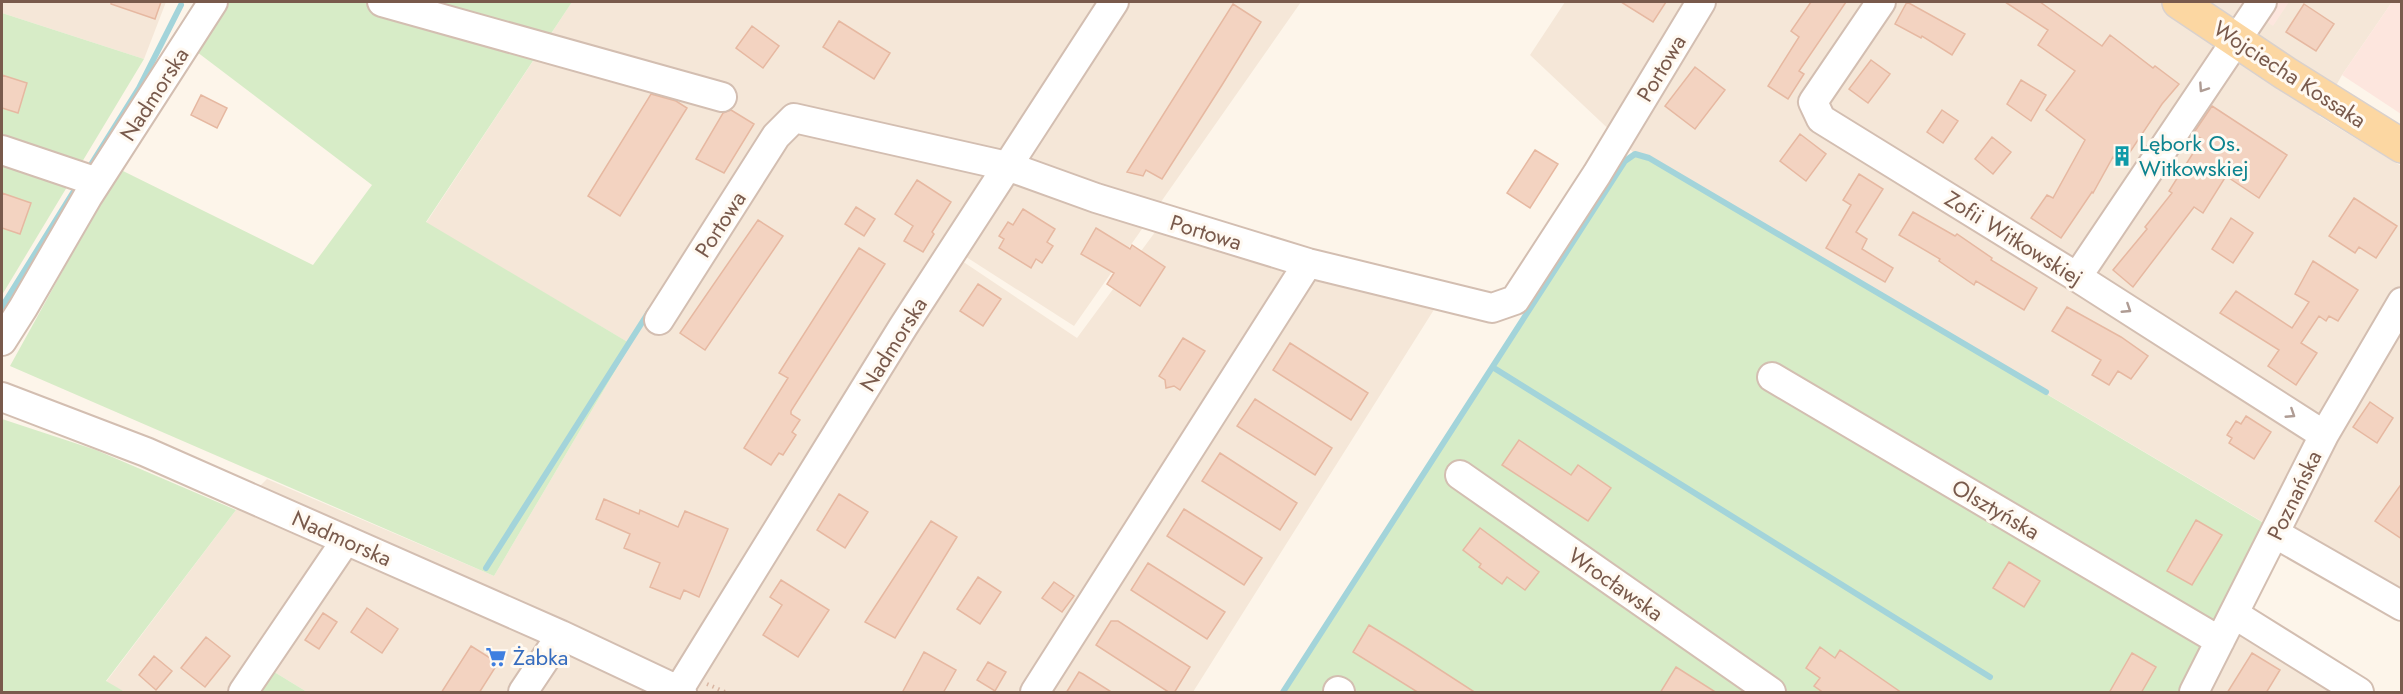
<svg xmlns="http://www.w3.org/2000/svg" width="2403" height="694" viewBox="0 0 2403 694" font-family="Jost,sans-serif">
<style>
.residential{fill:#f5e7d8}
.commercial{fill:#fde6de}
.green{fill:#d7ecc7}
.lines{fill:none;stroke-linecap:round;stroke-linejoin:round}
.stream{stroke:#a3d4da;stroke-width:6}
.building{fill:#f3d3c1;stroke:#e6b8a1;stroke-width:1.5}
.minor-casing{stroke:#d3beb1;stroke-width:32}
.major-casing{stroke:#d9d1cd;stroke-width:36}
.path{stroke:#d9b6a3;stroke-width:4;stroke-dasharray:1.5 4.5;stroke-linecap:butt}
.minor{stroke:#fff;stroke-width:28}
.major{stroke:#fcd7a2;stroke-width:33}
.oneway{stroke:#af9c94}
.labels{text-anchor:middle;dominant-baseline:central;stroke-width:6;stroke-linejoin:round;paint-order:stroke}
.street-label{font-size:22px;fill:#795a4c;stroke:#fff9f1}
.culture-label{font-size:22px;fill:#0d838f;stroke:#fff9f1;text-anchor:start}
.shop-label{font-size:22px;fill:#366cbe;stroke:#fff9f1;text-anchor:start}
</style>
<rect width="100%" height="100%" fill="#fdf5ea"/>
<path class="residential" d="M2,2H166L144,59L2,13Z
M572,2H1301L1074,326L960,253L962,261L1077,338L1161,224L1435,308L1193,692H307L271,670L255,692H125L106,682L236,510L267,479L494,576L631,344L426,223Z
M1565,2H2392L2342,75L2319,116L2401,166V598L2261,521L1649,158L1635,154L1530,55Z
M2241,628L2344,692H2207Z"/>
<path class="commercial" d="M2237,2H2289L2273,26Z
M2392,2H2401V114L2342,75Z"/>
<path class="green" d="M229,2H572L426,222L631,344L494,576L10,366L119,169L313,265L372,185L197,52Z
M2,13L144,59L2,295Z
M1635,154L1649,158L2267,525L2181,692H1283L1625,161Z
M2,419L96,450L236,510L106,681L125,692H2Z
M271,670L307,692H255Z"/>
<g class="lines">
<path class="stream" d="M92,163L139,88L181,5
M2,307L74,191
M1494,368L1990,677
M486,568L650,310
M1283,692L1625,161L1635,154L1649,158L2046,392"/>
</g>
<path class="building" d="M111,2H161L155,19L111,4Z
M1621,2H1666L1653,22Z
M1811,2H1846L1799,71L1804,74L1788,99L1768,86L1799,37L1791,31Z
M1907,2L1965,34L1952,55L1922,36L1921,38L1895,24Z
M2005,2H2040L2102,46L2110,35L2153,68L2155,66L2179,84L2162,104L2122,164L2113,157L2093,193L2092,192L2061,238L2031,218L2047,195L2053,198L2085,140L2046,110L2075,71L2038,45L2048,30Z
M1233,4L1261,22L1222,85L1162,179L1146,170L1143,176L1127,172Z
M2304,4L2334,24L2316,51L2286,32Z
M839,21L890,53L874,79L823,47Z
M752,26L779,46L763,68L736,48Z
M1871,60L1890,74L1868,103L1849,89Z
M1695,67L1725,90L1695,129L1665,106Z
M2,75L27,83L18,113L2,108Z
M2021,80L2046,95L2031,121L2007,104Z
M651,94L676,101L687,108L620,216L588,196Z
M201,95L227,108L217,128L191,115Z
M2212,106L2287,155L2259,198L2226,176L2203,213L2194,207L2133,287L2113,270L2147,229L2145,227L2172,193L2169,191L2202,139L2193,134Z
M731,110L754,124L724,173L696,159L723,113Z
M1942,110L1958,121L1943,143L1927,132Z
M1800,134L1826,154L1806,181L1780,161Z
M1992,137L2011,152L1993,174L1975,159Z
M1535,150L1558,164L1530,208L1507,193Z
M1859,174L1883,189L1856,232L1867,239L1862,249L1893,268L1885,282L1826,248L1851,205L1843,200Z
M917,180L951,202L932,232L934,234L923,252L904,241L913,226L895,214Z
M2,193L31,203L20,234L2,228Z
M2354,198L2397,226L2376,258L2359,247L2355,253L2329,236Z
M856,207L875,219L864,236L845,224Z
M1023,209L1055,229L1047,242L1053,246L1042,263L1036,259L1031,268L999,248L1004,239L999,236L1008,222L1013,225Z
M1913,212L1955,236L1957,234L1992,258L1991,260L2037,288L2024,310L1976,281L1974,285L1939,261L1940,259L1899,235Z
M2231,218L2253,233L2233,263L2212,249Z
M758,220L783,236L705,350L680,333Z
M1096,228L1130,249L1132,245L1165,267L1140,306L1107,284L1114,273L1081,254Z
M859,248L885,264L791,411V414L800,420L792,432L796,435L783,455L779,453L771,465L744,448L788,378L779,373Z
M2313,261L2358,290L2338,321L2329,316L2326,321L2319,316L2301,343L2317,353L2296,385L2268,366L2279,350L2220,313L2236,291L2292,328L2309,302L2295,294Z
M978,284L1001,299L983,326L960,311Z
M2067,307L2121,337L2148,356L2131,379L2118,371L2109,385L2092,375L2101,360L2052,331Z
M1183,338L1205,351L1180,390L1174,386L1166,388L1165,380L1159,376Z
M1290,343L1368,393L1351,420L1273,370Z
M1255,399L1332,448L1315,475L1237,426Z
M2370,402L2393,418L2377,443L2353,427Z
M2246,416L2271,432L2254,459L2229,443L2232,438L2227,435L2236,421L2241,424Z
M1519,440L1571,475L1578,465L1611,488L1588,521L1502,465Z
M1220,453L1297,503L1280,530L1202,481Z
M2402,483V539L2375,521Z
M839,494L868,512L845,548L817,530Z
M604,499L639,514L640,510L678,527L685,511L728,529L699,597L684,590L680,599L650,587L660,563L624,548L630,534L596,519Z
M1184,509L1262,558L1244,585L1167,536Z
M2196,520L2222,535L2192,585L2167,571Z
M931,521L957,537L895,638L865,622Z
M1480,528L1539,572L1525,590L1507,577L1502,584L1479,567L1481,564L1463,550Z
M2009,562L2040,581L2024,607L1993,588Z
M1148,563L1225,612L1207,639L1131,590Z
M978,577L1001,592L980,624L957,609Z
M781,580L829,610L798,657L763,635L782,605L770,597Z
M1054,582L1074,596L1062,612L1042,598Z
M367,608L398,629L382,653L351,632Z
M323,613L337,622L319,649L305,640Z
M1111,621H1118L1190,667L1174,693H1170L1096,645Z
M1369,625L1408,649L1476,693H1419L1353,652Z
M206,637L230,656L205,687L181,668Z
M471,646L498,663L479,693H441Z
M1820,647L1835,658L1840,650L1902,693H1824L1814,686L1820,678L1806,668Z
M924,652L956,670L943,693H902Z
M2132,653L2156,667L2141,693H2109Z
M2252,653L2280,670L2266,693H2227Z
M154,656L172,671L156,690L139,675Z
M988,662L1006,672L995,691L977,680Z
M1676,667L1717,693H1660Z
M1079,672L1083,674L1113,693H1066Z"/>
<g class="lines">
<g class="minor-casing">
<path id="minor" d="M382,2L722,97
M1881,2L1813,102L1821,119L2077,277L2324,435
M2,150L97,182
M2077,277L2262,2
M659,320L776,136L794,118L1007,166L1096,198L1308,263L1492,308L1515,300L1597,174L1701,2
M2,341L23,308L88,196L213,2
M1772,377L2220,641
M2,397L146,452L561,635L682,692
M1460,475L1771,692
M2276,534L2402,606
M2234,614L2359,692
M678,691L903,327L1114,2
M1338,691L1340,692
M243,692L346,540
M523,692L561,635
M1035,692L1308,263
M2194,692L2324,435L2402,302"/>
</g>
<g class="major-casing">
<path id="major" d="M2179,2L2285,73L2402,146"/>
</g>
<path class="path" d="M707,684L725,692"/>
<use href="#minor" class="minor"/>
<use href="#major" class="major"/>
</g>
<defs><path id="oneway-chevron" d="M-2-3.5L2.5 0L-2 3.5" fill="none" stroke-width="1.6" stroke-linecap="round" stroke-linejoin="round" transform="scale(1.5)"/></defs>
<g class="oneway">
<use href="#oneway-chevron" transform="translate(2203 88) rotate(124)"/>
<use href="#oneway-chevron" transform="translate(2127 309) rotate(33)"/>
<use href="#oneway-chevron" transform="translate(2291 414) rotate(33)"/>
</g>
<defs>
<g id="building-bare" transform="scale(1.62)"><path d="M-4-6H4V6H1V3H-1V6H-4ZM-2.5-4.3h1.7v1.8h-1.7ZM.8-4.3h1.7v1.8H.8ZM-2.5-1h1.7V.8h-1.7ZM.8-1h1.7V.8H.8Z" fill="#0f9aa8" stroke="#fff9f1" stroke-width="2.5" paint-order="stroke"/></g>
<g id="supermarket-bare" transform="scale(1.62)"><path d="M-6-5.5h2.5l.6 2H6L4.5 2H-2.5L-4.4-4H-6ZM-1.5 3.2a1.3 1.3 0 1 0 .1 0ZM3 3.2a1.3 1.3 0 1 0 .1 0Z" fill="#3f7fe0" stroke="#fff9f1" stroke-width="2.5" paint-order="stroke"/></g>
</defs>
<g fill-rule="evenodd">
<use href="#building-bare" x="2122" y="156"/>
<use href="#supermarket-bare" x="496" y="657"/>
</g>
<g class="labels">
<g class="street-label">
<text transform="translate(1661 68) rotate(-59)">Portowa</text>
<text transform="translate(2290 74) rotate(33)">Wojciecha Kossaka</text>
<text transform="translate(154 94) rotate(-57)">Nadmorska</text>
<text transform="translate(720 224) rotate(-57)">Portowa</text>
<text transform="translate(1206 232) rotate(17)">Portowa</text>
<text transform="translate(2014 238) rotate(32)">Zofii Witkowskiej</text>
<text transform="translate(893 344) rotate(-58)">Nadmorska</text>
<text transform="translate(2294 495) rotate(-64)">Poznańska</text>
<text transform="translate(1996 509) rotate(30)">Olsztyńska</text>
<text transform="translate(342 538) rotate(24)">Nadmorska</text>
<text transform="translate(1616 584) rotate(35)">Wrocławska</text>
</g>
<g class="culture-label">
<text x="2139" y="143">Lębork Os.<tspan x="2139" dy="25">Witkowskiej</tspan></text>
</g>
<g class="shop-label">
<text x="513" y="657">Żabka</text>
</g>
</g>
<rect width="2403" height="694" fill="none" stroke="#795a4c" stroke-width="6"/>
</svg>
